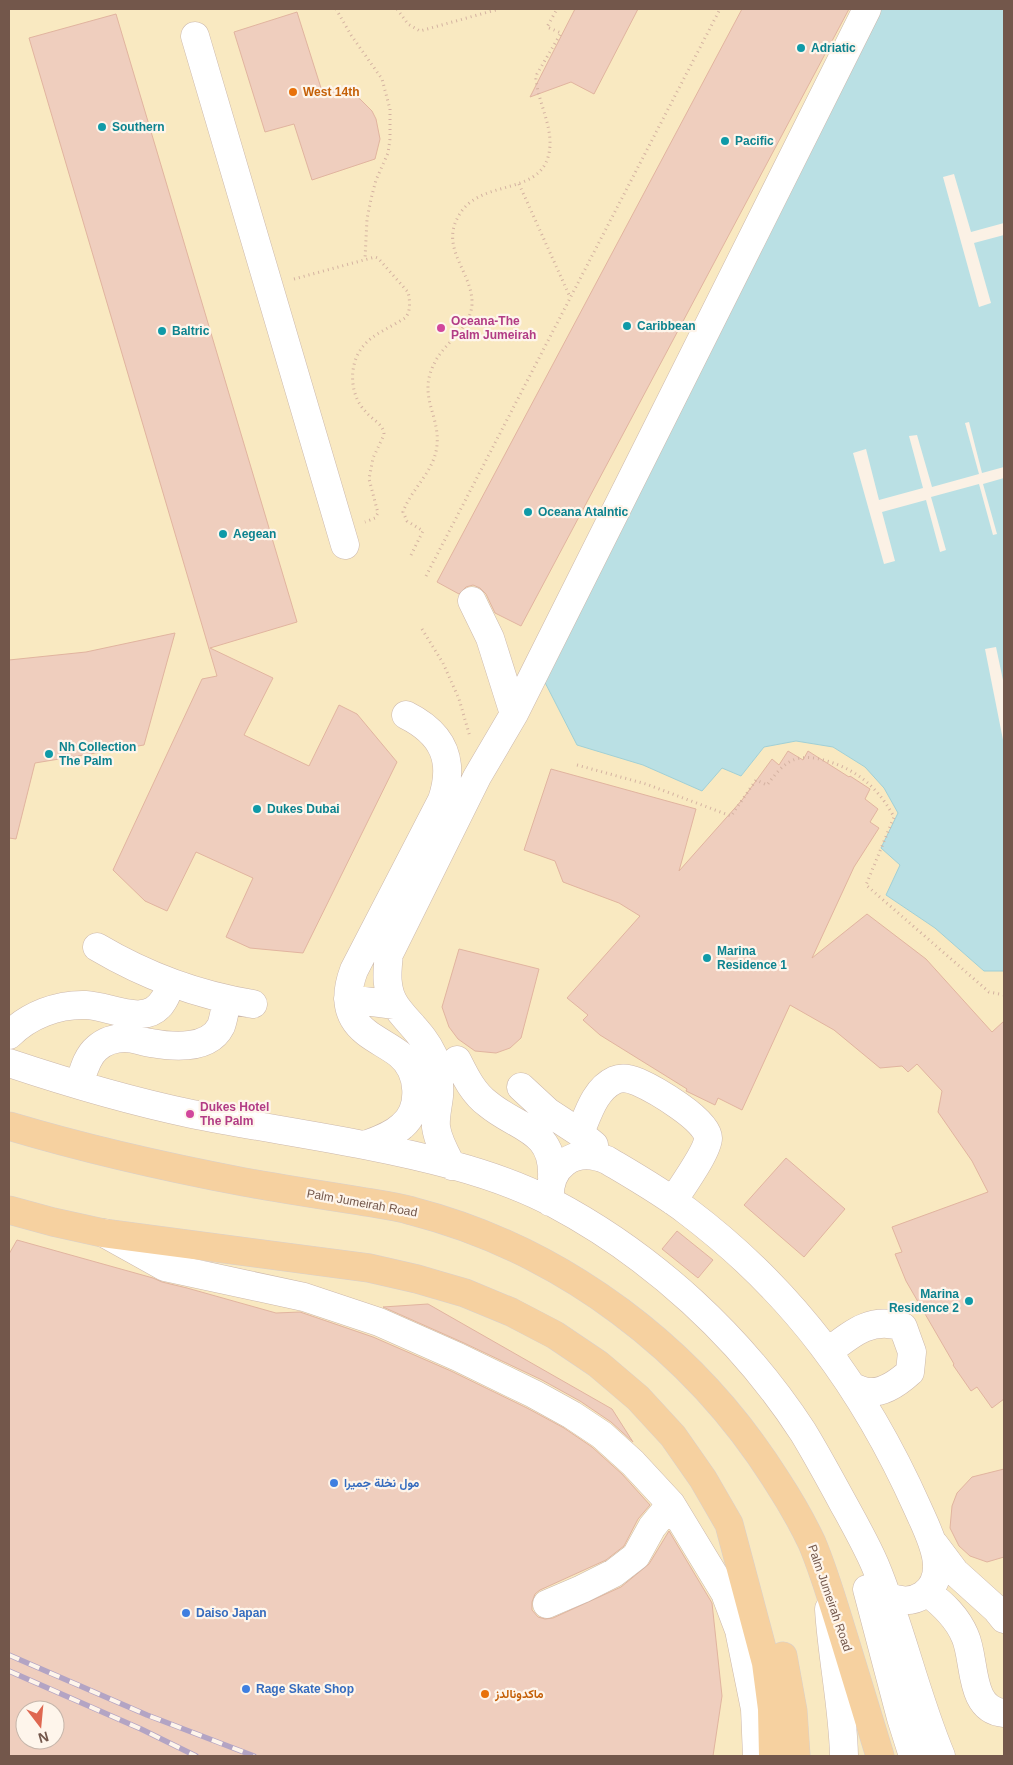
<svg xmlns="http://www.w3.org/2000/svg" width="1013" height="1765" viewBox="0 0 1013 1765" font-family="Helvetica,Vazirmatn,sans-serif">
<style>
.sand{fill:#f9e9c1;fill-rule:evenodd}
.water{fill:#bae0e4;stroke:#a1d0d5}
.pier{fill:#fbf1e5}
.building{fill:#efcebe;stroke:#e1b49f;fill-rule:evenodd}
.lines{fill:none;stroke-linecap:round;stroke-linejoin:round}
.minor-casing{stroke:#ccb8ac;stroke-width:29}
.major-casing{stroke:#d8d0cd;stroke-width:29}
.path{stroke:#d4b2a1;stroke-width:3;stroke-dasharray:1 4;stroke-linecap:butt}
.minor{stroke:#fff;stroke-width:28}
.major{stroke:#f6d1a0;stroke-width:28}
.rail-casing{stroke:#b3a4c4;stroke-width:5.5}
.rail{stroke:#fef5eb;stroke-width:4;stroke-dasharray:11;stroke-linecap:butt}
.culture-dot{fill:#0f9aa8;stroke:#fef5eb;stroke-width:2}
.food-dot{fill:#e8710a;stroke:#fef5eb;stroke-width:2}
.hotel-dot{fill:#d1479c;stroke:#fef5eb;stroke-width:2}
.shop-dot{fill:#3f7fe0;stroke:#fef5eb;stroke-width:2}
.labels{text-anchor:middle;dominant-baseline:central;stroke-width:4.5;stroke-linejoin:round;paint-order:stroke}
.culture-label{font-size:12px;font-weight:bold;fill:#0d838f;stroke:#fef5eb;text-anchor:start}
.food-label{font-size:12px;font-weight:bold;fill:#c56008;stroke:#fef5eb;text-anchor:start}
.hotel-label{font-size:12px;font-weight:bold;fill:#b23c85;stroke:#fef5eb;text-anchor:start}
.street-label{font-size:12px;fill:#73574b;stroke:#fef5eb}
.shop-label{font-size:12px;font-weight:bold;fill:#366cbe;stroke:#fef5eb;text-anchor:start}
</style>
<rect width="100%" height="100%" fill="#fbf1e5"/>
<path class="sand" d="M9,9H871L643,765L702,791L722,767L741,776L764,747L796,741L833,747L866,767L884,788L898,813L881,848L900,865L886,895L935,928L984,971H1004V1756H9ZM25,1710H55V1740H25Z"/>
<path class="water" d="M871,9H1004V971H984L935,928L886,895L900,865L881,848L898,813L884,788L865,767L833,747L796,741L764,747L741,776L722,768L702,791L643,765L577,745L534,661Z"/>
<path class="pier" d="M954,174L971,232L1004,223V235L974,243L991,303L979,307L943,177Z
M969,422L982,473L1004,467V478L983,484L997,534L993,535L979,484L931,497L946,550L940,552L926,500L882,512L895,561L884,564L853,453L866,449L879,500L923,488L909,436L917,435L932,487L979,474L965,423Z
M996,647L1004,685V745L985,649Z"/>
<path class="building" d="M575,9H638L594,94L571,82L530,97Z
M742,9H849L521,626L495,613L486,594L480,588L473,585L466,587L459,594L437,582Z
M297,12L321,88L345,91L360,99L372,111L376,119L380,139L375,159L312,180L294,124L265,132L234,32Z
M116,14L297,622L210,648L273,678L244,735L309,766L339,705L357,714L397,762L303,953L250,948L226,937L253,878L196,852L167,911L145,901L113,870L202,679L217,676L29,38Z
M175,633L144,745L35,763L16,839L9,838V660L86,652Z
M788,751L803,760L808,751L849,777L850,776L870,789L865,799L878,809L870,822L879,828L854,867L812,958L867,914L926,959L992,1032L1004,1021V1399L992,1408L977,1387L971,1391L953,1365L954,1364L906,1281L895,1254L902,1252L892,1227L988,1192L972,1161L938,1112L942,1091L917,1064L908,1072L902,1066L880,1068L834,1030L790,1005L742,1110L718,1098L715,1105L686,1091L687,1089L600,1035L583,1020L588,1015L567,998L640,916L619,903L563,882L555,861L524,850L551,769L696,809L679,871L742,800L772,759L779,765Z
M459,949L539,969L521,1038L510,1048L496,1053L475,1051L458,1039L449,1027L442,1007Z
M786,1158L845,1209L804,1257L744,1205Z
M677,1231L713,1260L698,1278L662,1249Z
M17,1240L153,1278L162,1282L187,1288L276,1313L300,1312L373,1337L451,1371L527,1408L564,1428L592,1447L622,1474L650,1505L638,1519L624,1546L606,1560L540,1590L535,1594L532,1602V1610L538,1617L545,1619L553,1618L621,1587L649,1564L669,1531L712,1603L722,1696L713,1756H9V1254ZM25,1710H55V1740H25Z
M428,1304L612,1409L633,1442L611,1422L580,1401L542,1380L464,1343L383,1307Z
M1004,1469V1557L987,1562L970,1556L959,1546L950,1528L952,1506L957,1493L972,1477Z"/>
<g class="lines">
<g class="minor-casing">
<path id="minor" d="M195,36L345,545
M472,601L490,638L514,714
M97,947C146,976 197,995 253,1004
M348,999L395,1005
M9,1035C29,1015 58,1004 86,1005C110,1006 147,1028 163,1001C167,996 168,989 171,983
M457,1060C465,1076 473,1093 488,1104C518,1129 554,1129 552,1177
M9,1063C69,1083 130,1101 192,1114C278,1131 367,1142 452,1165C485,1174 523,1187 553,1203C653,1256 741,1337 803,1432C817,1455 830,1479 843,1503C854,1523 866,1544 875,1565C901,1627 915,1694 941,1756
M79,1085C83,1073 86,1057 97,1048C105,1041 114,1038 125,1038C134,1038 143,1042 151,1043C173,1047 209,1050 221,1026C224,1018 225,1008 227,1000
M521,1087L548,1112L577,1131L594,1145
M580,1133C588,1114 595,1089 615,1080C622,1077 631,1079 638,1082C654,1089 708,1120 708,1138C708,1151 681,1188 673,1201
M365,1145C378,1140 391,1136 402,1126C423,1108 420,1071 399,1054C385,1043 363,1035 354,1019C345,1004 348,986 354,970L442,800C455,761 444,734 406,715
M452,1166C445,1153 438,1141 436,1127C435,1117 438,1106 439,1096C440,1082 438,1068 433,1055C424,1035 408,1023 396,1006C385,991 387,971 389,954L477,777L514,714L867,9
M550,1202C547,1166 574,1146 607,1160C634,1176 662,1192 687,1211C793,1291 864,1388 918,1509C929,1534 952,1575 923,1595C911,1603 899,1601 887,1596
M104,1233L165,1267L304,1297L379,1322L458,1357L534,1394L572,1415L602,1435L633,1463L671,1504L725,1593L739,1630L755,1709L757,1756
M828,1352C852,1333 872,1316 903,1327L912,1352L910,1372C899,1382 884,1393 869,1392C864,1392 858,1389 853,1387
M934,1544L955,1572L996,1609L1004,1619
M867,1589L901,1718L913,1756
M927,1592C943,1604 957,1617 965,1636C976,1660 968,1710 1004,1713
M547,1604L582,1589L614,1573L636,1556L652,1527L671,1504
M829,1609C832,1658 843,1707 844,1756"/>
</g>
<g class="major-casing">
<path id="major" d="M9,1126C86,1149 165,1167 244,1182C282,1189 321,1195 360,1201C377,1204 395,1206 412,1211C563,1250 695,1350 777,1481C790,1501 802,1522 812,1543C825,1574 834,1606 844,1638C856,1677 868,1717 880,1756
M9,1210L53,1222L103,1233L369,1268L417,1279L465,1293L511,1312L555,1335L598,1364L638,1398L673,1436L703,1479L729,1524L766,1663L772,1709L773,1756
M783,1656L793,1711L796,1756"/>
</g>
<path class="path" d="M336,9L351,35L382,79L390,109V139L388,153L376,180L371,199L367,219L365,259
M397,9L408,24L420,31L499,9
M519,184L570,297
M294,279L375,257L378,258L408,292C410,300 411,312 405,318C402,320 398,322 395,324C379,333 365,339 357,356C349,374 352,397 365,411C371,419 384,424 384,435L373,458L369,479L378,513L375,518L365,522
M411,555L423,531L407,521L403,512C411,489 435,471 437,445C440,413 416,396 436,360C447,341 471,327 472,304C473,273 440,249 458,217C480,175 546,200 550,146C551,123 538,101 536,79L537,74L561,33L547,27L557,9
M426,576L720,9
M422,629L443,663L459,699L470,737
M577,765L646,784L731,816L756,780L767,785C775,775 783,763 796,759C807,756 817,758 827,761C858,770 879,789 894,817L866,885L989,992L1004,995"/>
<use href="#minor" class="minor"/>
<use href="#major" class="major"/>
<g class="rail-casing">
<path id="rail" d="M9,1655L147,1715L254,1756
M9,1671L141,1729L196,1756"/>
</g>
<use href="#rail" class="rail"/>
</g>
<g class="culture-dot">
<circle cx="801" cy="48" r="5"/>
<circle cx="102" cy="127" r="5"/>
<circle cx="725" cy="141" r="5"/>
<circle cx="627" cy="326" r="5"/>
<circle cx="162" cy="331" r="5"/>
<circle cx="528" cy="512" r="5"/>
<circle cx="223" cy="534" r="5"/>
<circle cx="49" cy="754" r="5"/>
<circle cx="257" cy="809" r="5"/>
<circle cx="707" cy="958" r="5"/>
<circle cx="969" cy="1301" r="5"/>
</g>
<g class="food-dot">
<circle cx="293" cy="92" r="5"/>
<circle cx="485" cy="1694" r="5"/>
</g>
<g class="hotel-dot">
<circle cx="441" cy="328" r="5"/>
<circle cx="190" cy="1114" r="5"/>
</g>
<g class="shop-dot">
<circle cx="334" cy="1483" r="5"/>
<circle cx="186" cy="1613" r="5"/>
<circle cx="246" cy="1689" r="5"/>
</g>
<g class="labels">
<g class="culture-label">
<text x="811" y="48">Adriatic</text>
<text x="112" y="127">Southern</text>
<text x="735" y="141">Pacific</text>
<text x="637" y="326">Caribbean</text>
<text x="172" y="331">Baltric</text>
<text x="538" y="512">Oceana Atalntic</text>
<text x="233" y="534">Aegean</text>
<text x="59" y="747">Nh Collection<tspan x="59" dy="14">The Palm</tspan></text>
<text x="267" y="809">Dukes Dubai</text>
<text x="717" y="951">Marina<tspan x="717" dy="14">Residence 1</tspan></text>
<text x="959" y="1294" text-anchor="end">Marina<tspan x="959" dy="14">Residence 2</tspan></text>
</g>
<g class="food-label">
<text x="303" y="92">West 14th</text>
<text x="495" y="1694">ماكدونالدز</text>
</g>
<g class="hotel-label">
<text x="451" y="321">Oceana-The<tspan x="451" dy="14">Palm Jumeirah</tspan></text>
<text x="200" y="1107">Dukes Hotel<tspan x="200" dy="14">The Palm</tspan></text>
</g>
<g class="street-label">
<text transform="translate(362 1203) rotate(10)">Palm Jumeirah Road</text>
<text transform="translate(830 1598) rotate(71)">Palm Jumeirah Road</text>
</g>
<g class="shop-label">
<text x="344" y="1483">مول نخلة جميرا</text>
<text x="196" y="1613">Daiso Japan</text>
<text x="256" y="1689">Rage Skate Shop</text>
</g>
</g>
<rect width="1013" height="1765" fill="none" stroke="#73574b" stroke-width="20"/>
<g transform="translate(40 1725) rotate(164)"><circle r="24" fill="#fef5eb" stroke="#c6b6ab"/>
<path d="M0-4L9 19L0 12L-9 19Z" fill="#df6750"/>
<text y="-8" font-size="14" font-weight="bold" text-anchor="middle" fill="#73574b">N</text>
</g>
</svg>
